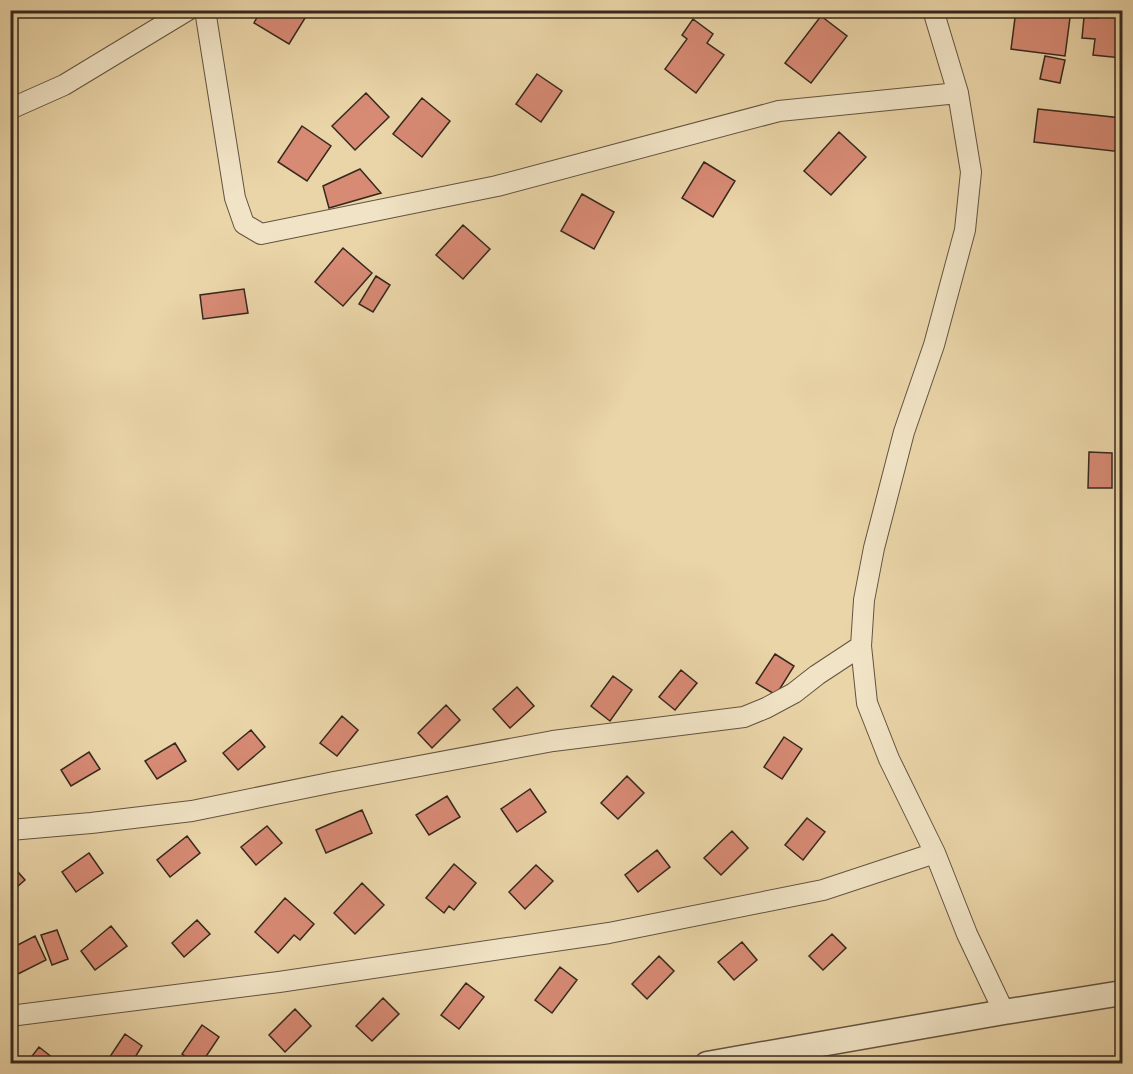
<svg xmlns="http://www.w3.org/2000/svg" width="1133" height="1074" viewBox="0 0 1133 1074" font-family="Cardo,serif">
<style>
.building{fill:#d78a74;stroke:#36281e;stroke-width:1.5}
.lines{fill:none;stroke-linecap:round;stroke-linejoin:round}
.minor-casing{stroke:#635340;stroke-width:22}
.tertiary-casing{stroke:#635340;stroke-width:27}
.minor{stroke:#f1e4c6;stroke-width:20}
.tertiary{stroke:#f1e4c6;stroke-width:24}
</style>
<rect width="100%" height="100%" fill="#ead5a8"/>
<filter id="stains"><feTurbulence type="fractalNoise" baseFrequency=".00333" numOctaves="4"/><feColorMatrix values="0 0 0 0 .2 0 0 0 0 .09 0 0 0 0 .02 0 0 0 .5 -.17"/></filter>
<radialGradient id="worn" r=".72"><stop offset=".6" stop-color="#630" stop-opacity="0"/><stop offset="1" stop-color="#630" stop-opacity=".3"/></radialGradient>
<path class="building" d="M261,10H310L289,44L254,23Z
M1016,10H1071L1065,56L1011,49Z
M1085,10H1122V15Z
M1099,15L1122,18V58L1093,55L1095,39L1082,38L1084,17L1097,18Z
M821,16L847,36L811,83L785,63Z
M693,19L713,34L707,43L724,55L696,93L665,69L687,39L682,35Z
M1045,56L1065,60L1060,83L1040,79Z
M537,74L562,91L541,122L516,104Z
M366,93L389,117L355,150L332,126Z
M422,98L450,121L422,157L393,134Z
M1038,109L1122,118V152L1034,142Z
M302,126L331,146L307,181L278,162Z
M839,132L866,157L831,195L804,171Z
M704,162L735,181L713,217L682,198Z
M360,169L381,193L329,208L323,186Z
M582,194L614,212L594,249L561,231Z
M463,225L490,249L463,279L436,255Z
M343,248L372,273L343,306L315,282Z
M376,276L390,285L373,312L359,304Z
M244,289L248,313L203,319L200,295Z
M1089,452L1112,453V488H1088Z
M775,654L794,666L776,695L756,683Z
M681,670L697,683L675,710L659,697Z
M613,676L632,690L610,721L591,706Z
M517,687L534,706L510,728L493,709Z
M446,705L460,720L432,748L418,733Z
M342,716L358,730L337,756L320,743Z
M251,730L265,747L238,770L223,753Z
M784,737L802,749L782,779L764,767Z
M175,743L186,761L157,779L145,761Z
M89,752L100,769L71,786L61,770Z
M627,776L644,793L618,819L601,803Z
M530,789L546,812L517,832L501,809Z
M447,796L460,817L429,835L416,815Z
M362,810L372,833L326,853L316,830Z
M807,818L825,832L803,860L785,845Z
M267,826L282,843L256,865L241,847Z
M732,831L748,848L721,875L704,858Z
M187,836L200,853L170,877L157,860Z
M657,850L670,867L638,892L625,875Z
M89,853L103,873L76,892L62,872Z
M11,864L25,880L10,893V865Z
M454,864L476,883L454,910L449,906L444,913L426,898Z
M536,865L553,881L525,909L509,892Z
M362,883L384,905L355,934L334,913Z
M285,898L314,924L300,940L294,935L278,953L255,932Z
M197,920L210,934L184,957L172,943Z
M111,926L127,946L95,970L81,951Z
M57,930L68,959L52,965L41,935Z
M832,934L846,948L823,970L809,956Z
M35,936L46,960L12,977L10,975V949Z
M742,942L757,960L734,980L718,962Z
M659,956L674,971L647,999L632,984Z
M560,967L577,980L552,1013L535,1000Z
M466,983L484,997L459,1029L441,1015Z
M383,998L399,1014L372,1041L356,1026Z
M295,1009L311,1026L285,1052L269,1035Z
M202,1025L219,1037L201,1064H196L182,1054Z
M125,1034L142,1046L131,1064H105Z
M39,1047L58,1062L57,1064H26Z
M176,1058V1064H163V1059Z"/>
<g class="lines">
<g class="minor-casing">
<path id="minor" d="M205,10L235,198L244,224L261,234L497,186L779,111L958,93
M933,10L958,93L971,172L965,230L934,345L904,432L874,548L864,600L861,646L867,703L889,759L935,853L967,934L1004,1012
M10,109L64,85L188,10
M10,830L91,823L192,811L334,782L553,741L744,717L766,708L794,693L817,675L861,646
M10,1016L279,982L609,933L823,890L935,853"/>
</g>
<g class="tertiary-casing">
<path id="tertiary" d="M707,1064L1004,1012L1122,993"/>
</g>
<use href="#minor" class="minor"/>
<use href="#tertiary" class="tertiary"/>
</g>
<rect width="1133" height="1074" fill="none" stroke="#ead5a8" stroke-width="36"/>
<rect x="12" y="12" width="1109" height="1050" fill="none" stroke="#36281e" stroke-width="3"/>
<rect x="18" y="18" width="1097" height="1038" fill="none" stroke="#36281e" stroke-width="1.5"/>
<rect width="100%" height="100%" filter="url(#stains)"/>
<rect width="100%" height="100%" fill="url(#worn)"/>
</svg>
